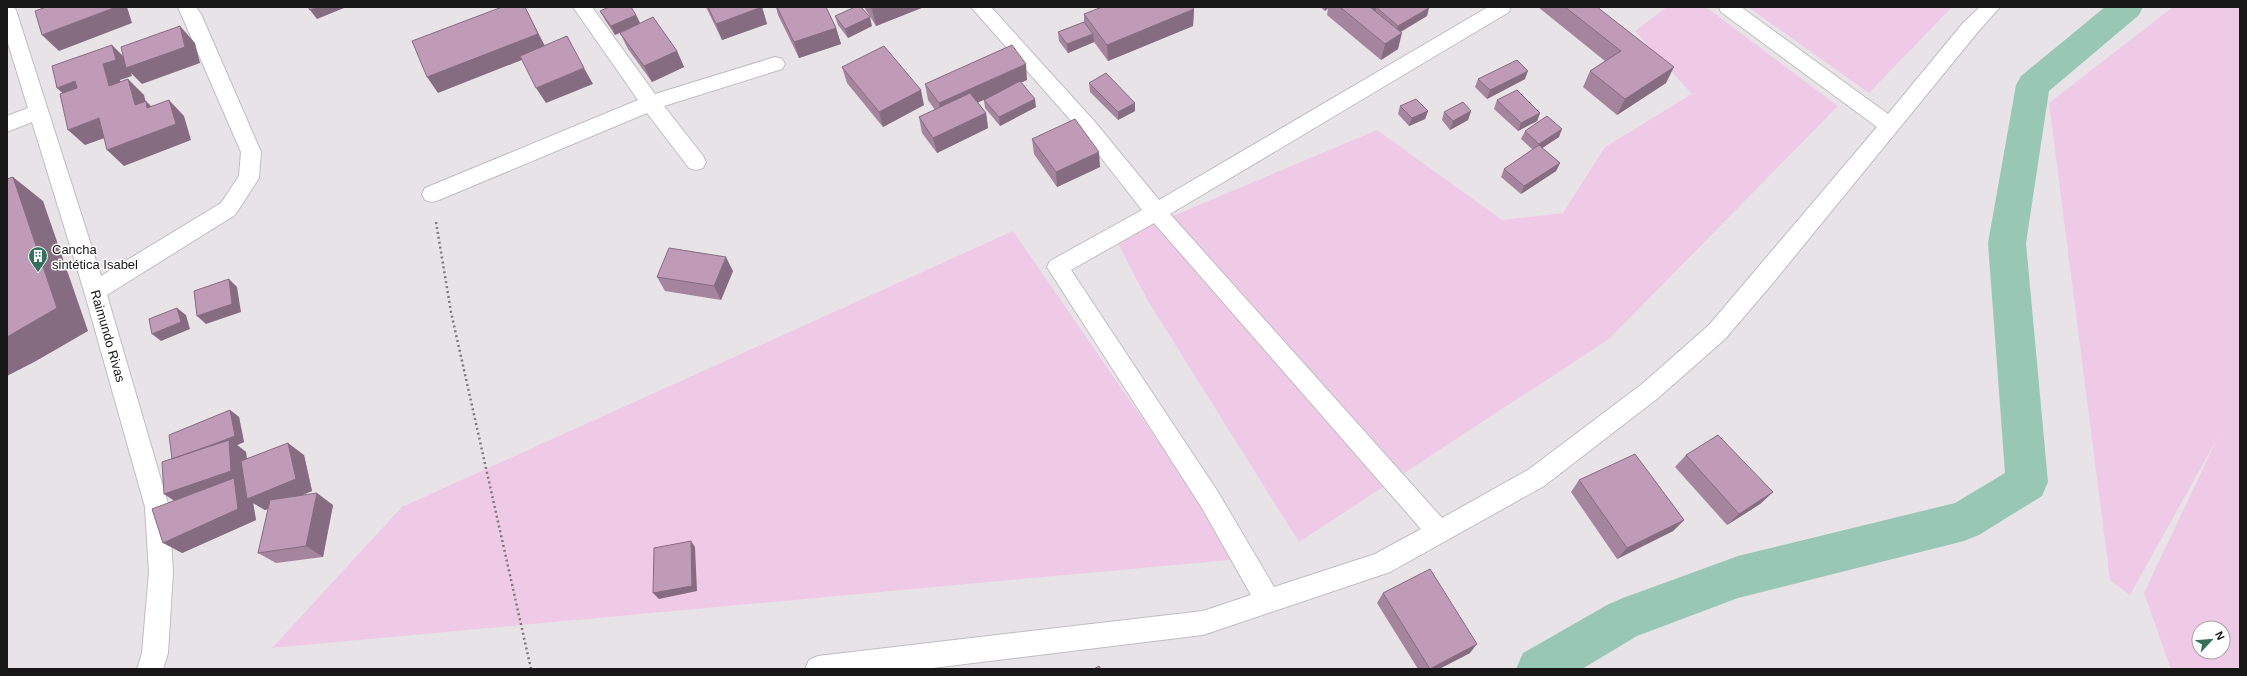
<svg xmlns="http://www.w3.org/2000/svg" width="2247" height="676" viewBox="0 0 2247 676" font-family="Arial,sans-serif">
<style>
.green{fill:#efcae7;fill-rule:evenodd}
.lines{fill:none;stroke-linecap:round;stroke-linejoin:round}
.canal{fill:#98c8b5;fill-rule:evenodd}
.minor-casing{stroke:#c1bcc0;stroke-width:2}
.path{stroke:#7c797b;stroke-width:2.5;stroke-dasharray:2 3;stroke-linecap:butt}
.minor{fill:#fff;fill-rule:evenodd}
.wall{fill:#a4859d}
.shaded-wall{fill:#866c80}
.building{fill:#bf9bb7;stroke:#866c80}
.labels{text-anchor:middle;dominant-baseline:central;stroke-width:3;stroke-linejoin:round;paint-order:stroke}
.poi-label{font-size:13px;fill:#181718;stroke:#fff;text-anchor:start}
.street-label{font-size:13px;fill:#181718;stroke:#fff}
</style>
<rect width="100%" height="100%" fill="#e8e3e7"/>
<path class="green" d="M1667,7H1706L1838,106L1609,339L1299,542L1148,301L1116,240L1377,130L1502,220L1563,213L1605,147L1692,94L1635,31Z
M1748,7H1952L1869,93Z
M2173,7H2240V669H2171L2144,593L2218,437L2130,595L2110,580L2049,103ZM2199,628H2223V652H2199Z
M1013,231L1239,559L272,648L402,507Z"/>
<g class="lines">
<path class="canal" d="M2105,7H2143L2139,15L2049,91L2026,243L2048,482L2042,496L1979,535L1964,541L1738,598L1637,636L1582,669H1516L1523,653L1607,605L1623,598L1738,556L1955,503L2005,473L1988,243L2016,85L2021,76Z"/>
<g class="minor-casing">
<path id="minor" d="M7,7H14L16,10L101,276L221,203L239,176L241,152L178,7H196L201,14L261,152L259,178L235,215L107,295L169,507L173,572L168,653L163,669H137L142,653L149,572L145,507L84,291L32,122L7,132V116L28,108L7,40Z
M573,7H592L655,94L775,57L782,59L785,64L782,69L664,106L703,156L706,162L703,168L696,170L689,168L647,113L439,200L432,202L425,200L422,194L425,188L638,100Z
M971,7H991L1095,122L1159,200L1488,7H1511L1509,12L1170,214L1442,518L1528,470L1642,384L1709,325L1877,127L1721,12L1719,7H1741L1888,114L1963,23L1980,7H2000L1977,33L1772,284L1725,339L1658,398L1544,486L1390,572L1203,635L924,669H805L809,660L818,656L1203,611L1251,595L1202,508L1047,267L1050,261L1142,210L1081,132ZM1154,223L1421,529L1375,554L1274,587L1218,492L1071,270Z"/>
</g>
<path class="path" d="M436,222L451,312L531,669"/>
<use href="#minor" class="minor"/>
</g>
<path class="wall" d="M706,7H762L767,24L722,40Z
M776,7H826L836,28L841,44L799,58L778,15Z
M864,7H924L876,26Z
M1320,7H1428L1427,16L1401,32L1398,49L1381,60L1327,15L1328,8L1325,11Z
M1538,7H1599L1598,8L1666,83L1617,115L1583,87L1590,71L1605,61Z
M1194,9L1193,26L1108,61L1094,42L1068,53L1059,41L1058,32L1084,22V14Z
M600,11L636,15L640,23L615,35L605,20Z
M835,16L872,26L848,38L838,25Z
M620,33L677,51L684,67L652,82L628,49Z
M842,67L924,105L883,127L847,83Z
M1478,79H1525L1487,99L1475,87Z
M1027,80L1021,82L1036,107L1000,126L985,108L984,100L985,99L978,102L986,113L988,128L937,153L922,133L919,117L935,110L928,100L925,84Z
M1089,83L1135,103V111L1118,120L1090,92Z
M1497,100L1540,113L1537,121L1518,131L1494,109Z
M1400,106L1428,111L1425,119L1409,126L1398,114Z
M1471,111L1468,120L1450,130L1442,120L1444,112Z
M1525,131L1559,137L1542,148L1560,163L1556,171L1521,194L1501,177L1504,169L1533,150L1521,139Z
M1032,139L1100,167L1057,187L1034,154Z
M733,271L721,300L665,291L657,277Z
M230,410L239,417L244,442L237,445L246,452L247,459L304,455L312,491L300,496L333,505L323,557L276,563L258,553L268,509L265,510L253,503L256,520L182,553L174,501L164,494L172,459Z
M1686,455L1773,492L1760,504L1727,525L1675,467Z
M1579,480L1684,520L1673,531L1617,559L1571,492Z
M1383,593L1470,653L1439,669H1418L1377,603Z"/>
<path class="shaded-wall" d="M116,7H127L132,23L59,51L42,35Z
M318,7H344V8L317,19L310,10Z
M525,7L547,50L438,93L427,77Z
M762,7L767,24L722,40L716,24Z
M878,7H924L876,26L872,9Z
M1325,7H1328V8L1325,11Z
M1364,7H1376V10L1362,18Z
M1429,8L1427,16L1396,34L1398,26Z
M1194,9L1193,26L1108,61L1107,45Z
M636,15L640,23L615,35L611,26Z
M870,17L872,26L848,38L845,29Z
M180,26L195,43L200,63L142,84L131,73L132,76L120,80L125,102L109,86L103,64L112,45L128,61Z
M836,28L841,44L799,58L794,42Z
M1402,33L1398,49L1381,60L1385,44Z
M1093,34L1094,42L1068,53L1067,44Z
M677,51L684,67L652,82L644,66Z
M1026,64L1027,80L942,119L939,103Z
M1674,67L1666,83L1617,115L1625,99Z
M584,68L593,84L546,103L536,88Z
M1528,71L1525,79L1487,99L1490,90Z
M128,79L144,95L147,107L146,101L162,117L135,105Z
M75,81L92,97L74,104L57,88Z
M921,90L924,105L883,127L879,112Z
M1035,99L1036,107L1000,126L999,117Z
M169,100L184,116L191,140L124,166L107,150Z
M1135,103V111L1118,120V112Z
M1428,111L1425,119L1409,126L1412,118Z
M1471,111L1468,120L1450,130L1453,121Z
M986,113L988,128L937,153L933,138Z
M1540,113L1537,121L1518,131L1521,123Z
M99,118L116,134L85,145L68,130Z
M1562,129L1559,137L1536,152L1539,144Z
M1099,152L1100,167L1057,187L1056,172Z
M1560,163L1556,171L1521,194L1524,186Z
M13,177L43,201L88,331L36,361L7,376V337Z
M726,257L733,271L721,300L714,286Z
M229,279L237,287L241,312L206,324L197,316Z
M177,308L186,315L190,329L161,341L152,334Z
M230,410L239,417L244,442L237,445L246,452L249,483L244,484L252,489L288,443L304,455L312,491L265,510L253,503L256,520L182,553L163,543L183,505L164,494L182,468Z
M1773,492L1760,504L1727,525L1739,514Z
M317,493L333,505L323,557L306,546Z
M1684,520L1673,531L1617,559L1627,548Z
M691,541L695,547L697,591L659,599L653,593Z
M1477,644L1470,653L1439,669H1429Z"/>
<path class="building" d="M46,7H116L42,35L35,11Z
M308,7H318L310,10Z
M502,7H525L538,34L427,77L412,41Z
M609,7H631L636,15L611,26L600,11Z
M708,7H762L716,24Z
M777,7H826L836,28L794,42Z
M855,7H861L870,17L845,29L835,16Z
M870,7H878L872,9Z
M1102,7H1192L1194,9L1107,45L1084,14Z
M1340,7H1370L1402,33L1385,44Z
M1376,7H1428L1429,8L1398,26Z
M1565,7H1597L1674,67L1625,99L1590,71L1621,51Z
M653,17L677,51L644,66L620,33Z
M1084,22L1093,34L1067,44L1058,32Z
M180,26L185,47L126,68L121,47Z
M567,36L584,68L536,88L520,56Z
M112,45L116,60L103,64L109,86L128,79L135,105L146,101L147,108L169,100L176,124L107,150L99,118L68,130L60,94L77,88L75,81L57,88L52,66Z
M1012,45L1026,64L939,103L925,84Z
M884,46L921,90L879,112L842,67Z
M1517,60L1528,71L1490,90L1478,79Z
M1106,73L1135,103L1118,112L1089,83Z
M1020,81L1035,99L999,117L984,100Z
M1517,90L1540,113L1521,123L1497,100Z
M970,93L986,113L933,138L919,117Z
M1416,99L1428,111L1412,118L1400,106Z
M1463,102L1471,111L1453,121L1444,112Z
M1547,116L1562,129L1539,144L1525,131Z
M1075,119L1099,152L1056,172L1032,139Z
M1539,145L1560,163L1524,186L1504,169Z
M13,177L57,308L7,337V179Z
M669,248L726,257L714,286L657,277Z
M229,279L232,304L197,316L194,291Z
M177,308L181,322L152,334L149,319Z
M230,410L235,436L214,444L172,459L169,435Z
M1718,435L1773,492L1739,514L1686,455Z
M229,440L231,471L164,494L162,462Z
M288,443L296,479L247,499L241,461Z
M1635,454L1684,520L1627,548L1579,480Z
M234,478L238,509L163,543L152,509Z
M317,493L306,546L258,553L270,500Z
M691,541L692,586L653,593L654,548Z
M1430,569L1477,644L1430,669L1383,593Z
M1099,666L1101,669H1094Z"/>
<defs>
<g id="building-pin" transform="scale(1)"><path d="M0 17L-7.5 6A9.5 9.5 0 1 1 7.5 6Z" fill="#34715d" stroke="#fff"/><path d="M-4-6H4V6H1V3H-1V6H-4ZM-2.5-4.3h1.7v1.8h-1.7ZM.8-4.3h1.7v1.8H.8ZM-2.5-1h1.7V.8h-1.7ZM.8-1h1.7V.8H.8Z" fill="#fff"/></g>
</defs>
<g fill-rule="evenodd">
<use href="#building-pin" x="38" y="256"/>
</g>
<g class="labels">
<g class="poi-label">
<text x="52" y="249">Cancha<tspan x="52" dy="15">sintética Isabel</tspan></text>
</g>
<g class="street-label">
<text transform="translate(108 336) rotate(74)">Raimundo Rivas</text>
</g>
</g>
<rect width="2247" height="676" fill="none" stroke="#181718" stroke-width="16"/>
<g transform="translate(2211 640) rotate(64)"><circle r="19" fill="#ffffff" stroke="#a3a2a3"/>
<path d="M0-3L7 15L0 10L-7 15Z" fill="#34715d"/>
<text y="-6" font-size="11" font-weight="bold" text-anchor="middle" fill="#181718">N</text>
</g>
</svg>
